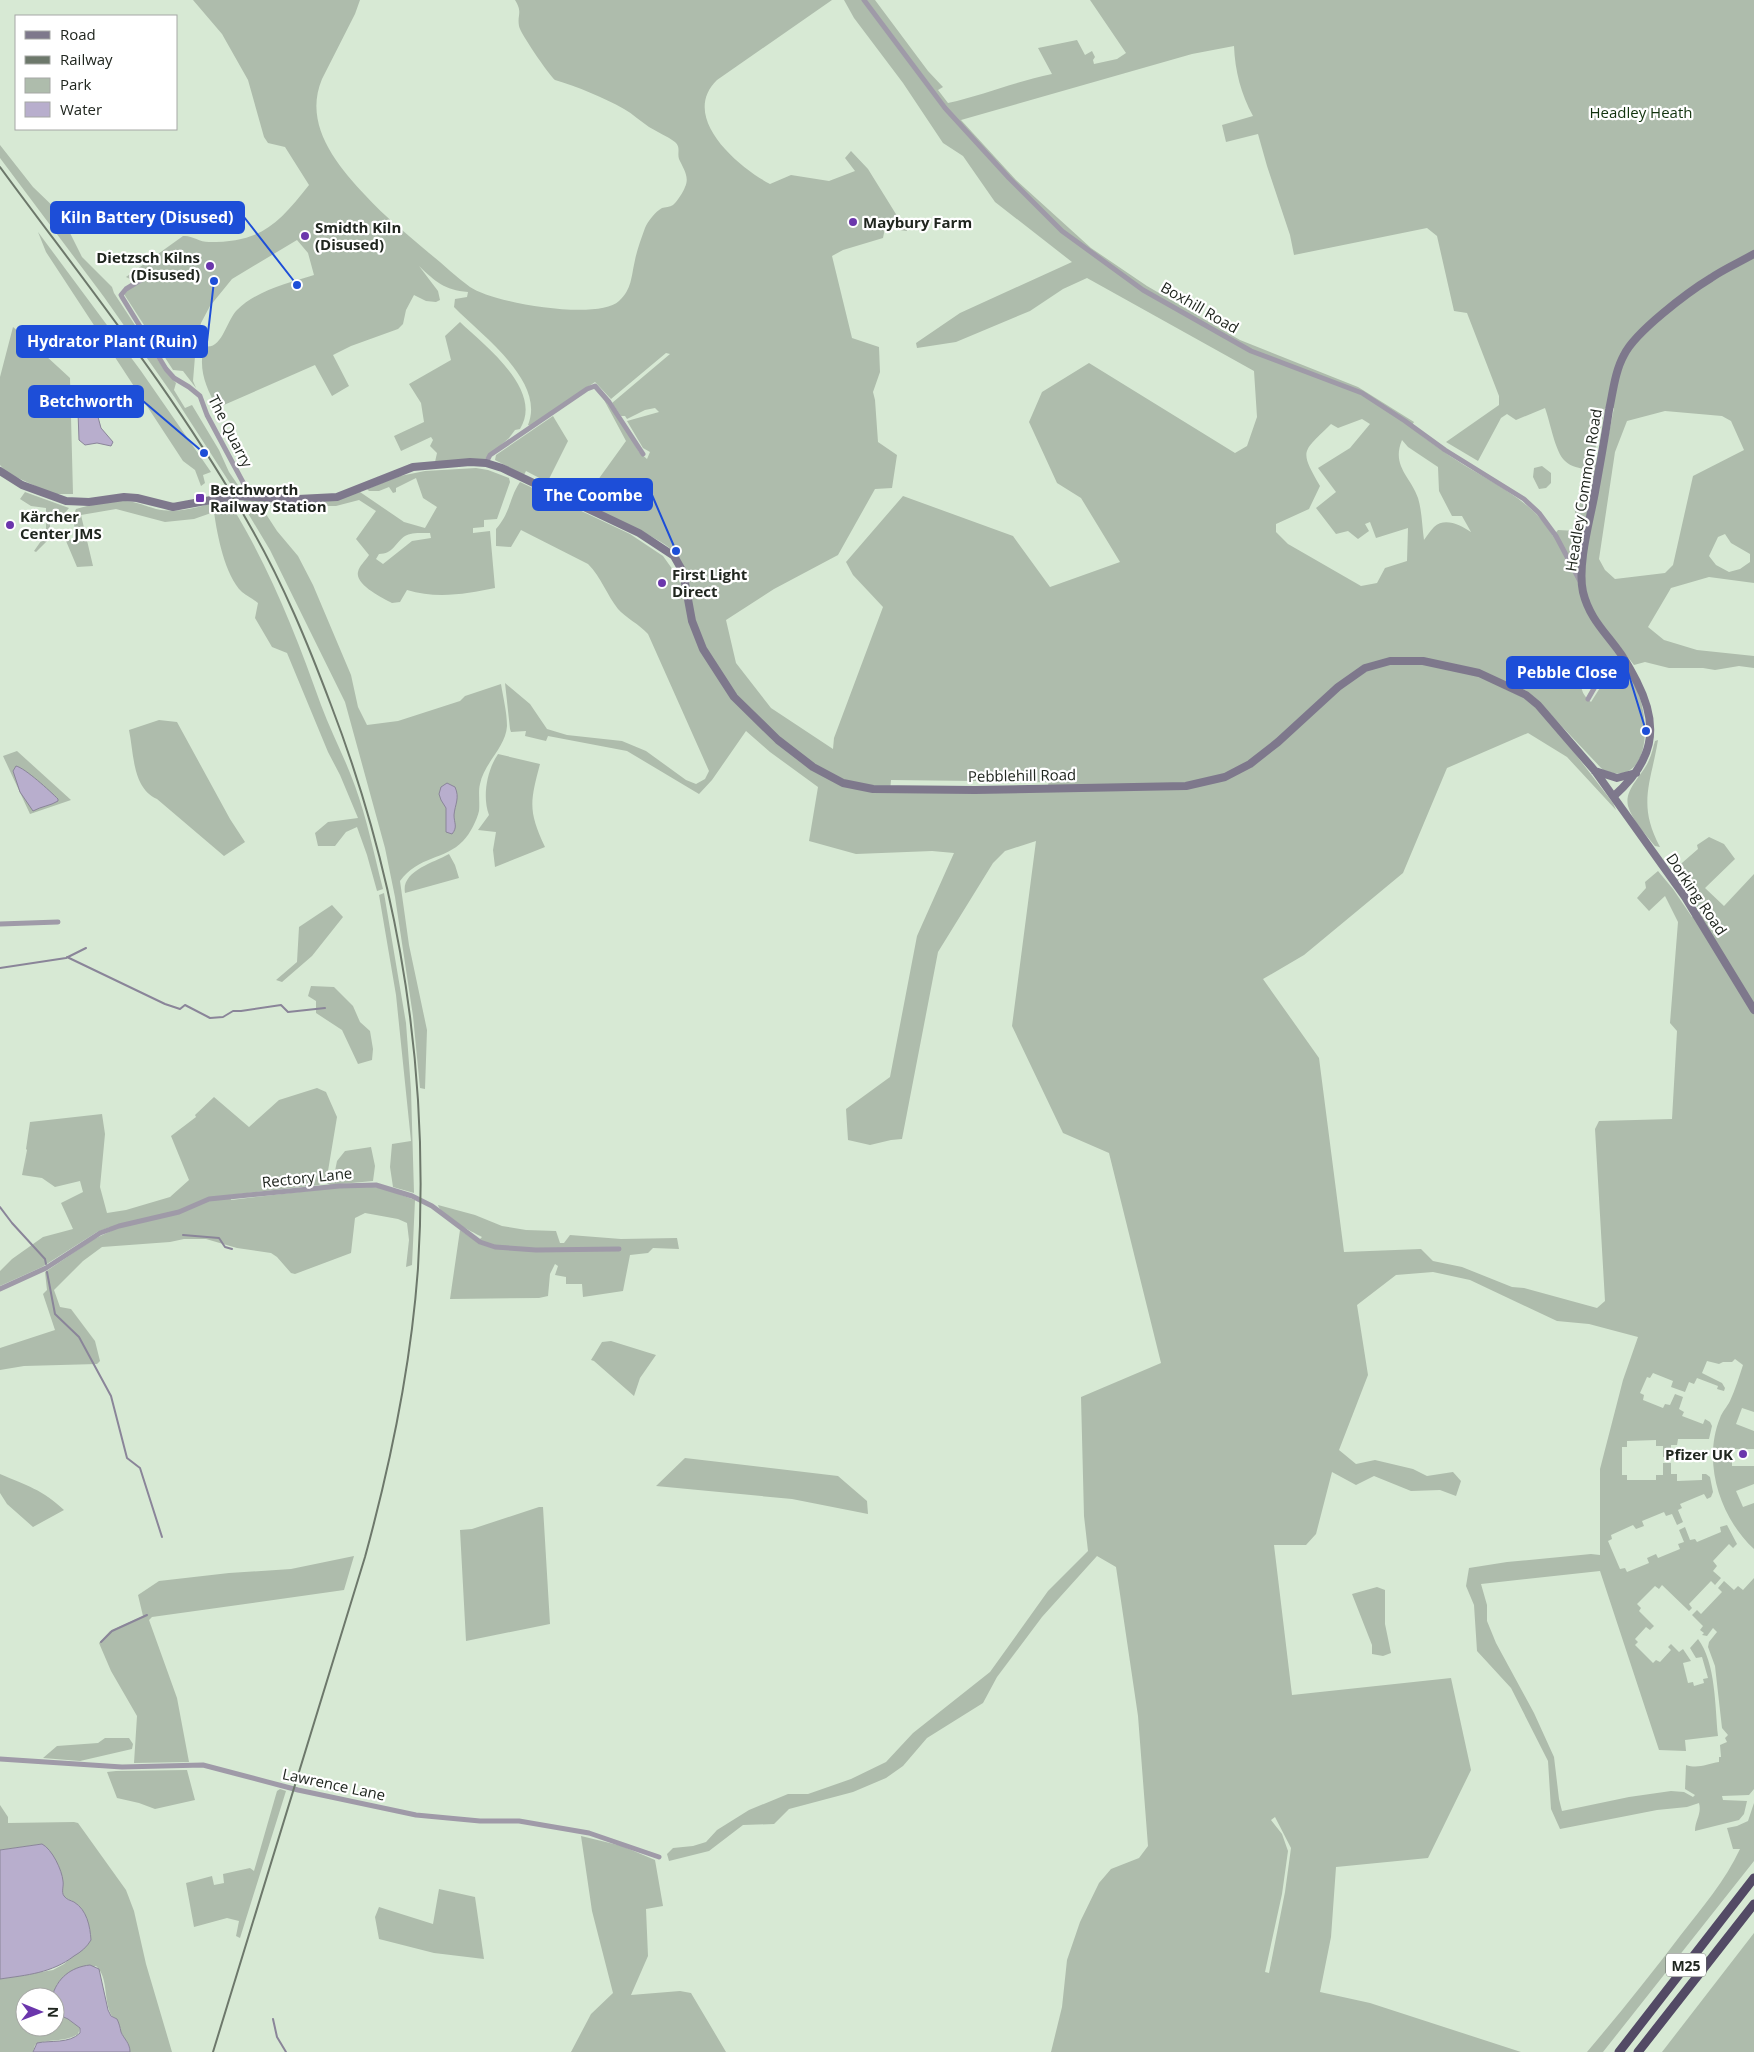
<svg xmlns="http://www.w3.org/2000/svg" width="1754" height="2052" viewBox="0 0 1754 2052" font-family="'Open Sans',sans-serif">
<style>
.green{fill:#aebcac;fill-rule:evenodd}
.water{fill:#b8aecd;stroke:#8a8599}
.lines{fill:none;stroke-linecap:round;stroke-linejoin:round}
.stream{stroke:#8a8599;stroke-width:2}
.minor{stroke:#9f9aa8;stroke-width:5}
.secondary{stroke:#7e788c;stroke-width:8}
.motorway{stroke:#534a65;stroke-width:9}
.rail{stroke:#6d786b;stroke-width:2}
.poi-dot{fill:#6b36ac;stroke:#fff;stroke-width:2}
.labels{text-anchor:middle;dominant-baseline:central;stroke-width:4.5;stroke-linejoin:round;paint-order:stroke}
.shield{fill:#fff;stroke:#636762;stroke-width:1}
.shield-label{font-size:14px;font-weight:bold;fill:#20261f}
.park-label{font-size:15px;fill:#11330d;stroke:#fff}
.poi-label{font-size:15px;font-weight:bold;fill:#20261f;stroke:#fff;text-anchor:start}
.street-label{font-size:15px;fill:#20261f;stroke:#fff}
.leader{fill:none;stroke:#1d4ed8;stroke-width:2}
.callout-dot{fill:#1d4ed8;stroke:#fff;stroke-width:2}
.callout{fill:#1d4ed8;stroke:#1d4ed8;stroke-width:2}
.callout-label{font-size:16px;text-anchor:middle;font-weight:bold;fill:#fff}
</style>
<rect width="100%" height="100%" fill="#d7e9d4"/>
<path class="green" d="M193,0H360L355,14L322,79C303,124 336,164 365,195C385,217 407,234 429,253C443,264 456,277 470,287C493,303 598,321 619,301C632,289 631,277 635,260C637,250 641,239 645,228C648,221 655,212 662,208C665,207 670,207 673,205C676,203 684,191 685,187C690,177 683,168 679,159C677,153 681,147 675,142C667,136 657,132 649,127C640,121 633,114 624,109C603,97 578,87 555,80C549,75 520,33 519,26C517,14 523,13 515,0H832L717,80C679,117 738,167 770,184L791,175L829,181L855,171L845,158L851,151L868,169L899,219L907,223V231L885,228L883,238L843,250L832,256L852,338L879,347L880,372L873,392L875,400L878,442L897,455L892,488L875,489L838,555L774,589L726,620L736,663L771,708L833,749L834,738L883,607L853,575L846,562L903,496L1013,536L1050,587L1120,562L1081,498L1057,483L1029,422L1042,392L1089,363L1235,453L1247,446L1257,417L1254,371L1087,278L1063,289L1030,311L956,342L917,348L916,343L960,313L1072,262L995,202L963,156L943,143L903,83L854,18L844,0H875L928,71L943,87L938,90L948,103C984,95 1017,81 1052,74L1038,48L1077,40L1085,55L1092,51L1095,57L1093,60L1094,64L1117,59L1126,53L1090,0H1754V583L1709,577L1671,588L1648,627L1664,640L1697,650L1754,656V668L1739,666L1715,670L1703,668H1669L1645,662L1634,665L1623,651C1611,668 1601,665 1583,672C1580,686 1580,693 1591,702L1610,672L1620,668C1652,685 1660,794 1603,770L1536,699L1524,690L1507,682L1505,689L1525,698L1550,721L1613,803L1616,810L1567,757L1528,733L1447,768L1403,873L1304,955L1263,979L1319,1058L1344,1252L1421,1249L1433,1261L1462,1267L1512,1287L1524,1288L1597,1308L1605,1301L1595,1129L1599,1121L1672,1119L1677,1031L1670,1023L1678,922L1665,896L1649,911L1637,898L1646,888L1645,882L1658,871L1673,889L1692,917L1700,912L1675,869L1698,849L1697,845L1709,837L1724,844L1735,859L1705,888L1724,906L1754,874V1412L1742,1408L1736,1424L1754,1431V1449H1732V1466H1754V1484L1736,1491L1743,1507L1754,1503V1549C1720,1518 1702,1462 1720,1418C1722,1412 1727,1407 1730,1401C1735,1390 1739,1377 1743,1365L1735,1359L1732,1362H1723L1719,1364L1707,1361L1702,1373L1722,1383L1725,1388L1724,1391L1717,1389L1718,1386L1697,1378L1694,1384L1689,1382L1685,1392L1671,1387L1673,1381L1653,1373L1650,1378L1647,1377L1640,1393L1644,1395L1643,1400L1663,1408L1665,1404L1670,1405L1675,1394L1683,1397L1679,1409L1684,1412L1682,1416L1703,1424L1705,1419L1710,1422L1712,1426L1709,1439H1678L1677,1445H1671V1457H1663V1446H1656V1440L1627,1441V1447H1622V1475H1627V1480H1656V1475H1663V1463H1671V1474H1677V1481L1702,1480V1474H1706L1710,1477L1713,1492L1711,1497L1707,1499L1704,1494L1680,1504L1682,1508L1678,1510L1683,1522L1677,1525L1672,1514L1666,1516L1664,1512L1642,1521L1644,1526L1636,1529L1633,1525L1611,1535L1612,1539L1608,1541L1620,1569L1625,1568L1627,1572L1649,1563L1647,1558L1656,1554L1658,1558L1680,1549L1678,1544L1684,1542L1679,1530L1685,1527L1690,1540L1695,1539L1697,1542L1721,1532L1720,1527L1727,1525L1737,1544L1733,1548L1729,1544L1713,1561L1717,1566L1713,1571L1721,1578L1715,1585L1711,1581L1689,1604L1692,1608L1689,1611L1662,1585L1659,1589L1655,1586L1637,1604L1641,1608L1639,1611L1654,1626L1650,1630L1646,1627L1635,1639L1638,1642L1635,1645L1653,1663L1656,1660L1660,1662L1671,1650L1668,1647L1671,1644L1679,1652L1683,1649L1691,1661L1683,1663L1688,1683L1693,1682L1694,1686L1704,1683L1703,1679L1708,1678L1702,1657L1696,1658L1690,1648L1698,1639C1716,1663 1715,1707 1718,1736L1685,1740L1686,1751L1659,1750L1600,1571L1481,1584L1487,1605V1621L1496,1643L1534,1713L1554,1757L1559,1799L1562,1811L1629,1797L1671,1791L1684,1792L1693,1797L1695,1795L1685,1789L1686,1765C1698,1769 1707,1764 1719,1762V1757H1721L1720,1745L1727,1742L1725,1738L1728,1735L1722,1728L1715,1666L1708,1647L1709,1642L1717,1632L1713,1628L1707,1636L1702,1635L1704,1633L1700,1630L1703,1626L1692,1615L1697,1610L1701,1614L1722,1592L1718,1588L1724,1581L1734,1590L1738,1586L1743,1590L1754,1578V1789L1749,1795L1722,1796L1723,1800L1747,1801L1744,1814L1739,1820L1695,1831C1695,1820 1702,1814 1699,1803L1687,1807L1657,1810L1560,1829L1551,1809L1548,1761L1511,1688L1477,1651L1474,1605L1466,1586L1469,1568L1507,1562L1591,1554L1600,1555V1469L1623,1380L1638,1337L1589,1324L1557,1321L1470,1280L1433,1272L1396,1275L1357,1305L1368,1375L1339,1450L1356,1464L1375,1460L1413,1469L1427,1476L1453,1472L1461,1481L1456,1496L1440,1490L1411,1491L1374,1476L1356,1485L1332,1472L1316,1534L1306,1545H1274L1292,1695L1451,1678L1471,1770L1428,1858L1336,1867L1331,1937L1320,1992L1370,2003L1521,2052H1051L1062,2007L1067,1960L1080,1922L1099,1883L1111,1869L1139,1858L1148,1846L1138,1716L1116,1567L1097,1556L1042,1617L997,1677L983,1703L927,1738L903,1766L886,1778L853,1792L789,1809L774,1824L743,1825L709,1851L669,1861L667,1854L673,1848L693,1846L706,1842L717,1830L749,1810L788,1794H808L851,1779L886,1762L913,1733L990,1672L1048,1591L1088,1551L1084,1516L1081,1397L1161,1363L1109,1153L1063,1133L1012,1026L1036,841L1005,851L993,863L938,952L902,1139L891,1140L870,1145L848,1140L846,1109L890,1077L917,936L954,853L932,851L856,854L809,841L818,787L770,752L746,731L712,780L699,794L627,751L548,736L546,741L525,736L526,731L511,732L510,729L505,683L530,704L547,729L567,735L622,741L646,751L686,780L696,784L705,779L709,771L648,634C639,624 626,618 618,609C607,595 601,577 588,564L521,530L511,547L496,546V529C511,512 509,498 520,482L630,534L663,556L673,570L680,583L687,581C686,570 683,562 675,553C662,538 610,517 589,507L586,503L600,477L626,441L603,398L622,423L639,452L647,459L650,452L643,448L627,421L659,412L655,408L645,410L627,419L625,416H621L612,403L670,354L666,353L611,399L595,382L531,426L528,425C546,381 481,335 454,307L455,299L467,297L468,292C444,290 436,282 419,266L438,291L440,300L436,302L426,301L414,295L406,310L403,324L398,329L351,346L333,355L349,386L332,396L315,365L217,408C206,387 198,370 204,346C222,351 226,321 237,310C257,290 289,283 314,275L308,253L297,240L232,279L210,306L201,323L196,344L193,381L196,388L183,371L173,370L124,294L131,287L154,275L152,271L134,281L126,277L183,236C192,235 199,242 209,242C262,242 278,224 309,185L285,147L268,143L264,137L248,80L222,34ZM1234,46C1235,71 1241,94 1253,116L1222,125L1226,142L1258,134L1267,166L1290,235L1294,255L1427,228L1437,236L1454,311L1467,313L1499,396V405L1446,442L1478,461L1501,418L1507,414L1516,420L1545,408C1550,421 1555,452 1565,461C1571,467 1580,468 1587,470L1582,496L1574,502L1577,531L1558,530L1553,536C1535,503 1495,484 1464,465C1445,453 1428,441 1411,427L1414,422L1358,387L1240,340L1147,286L1091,248L1016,180L961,120L1192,54ZM1605,408H1614L1603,463L1588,462L1591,450H1595ZM1665,411L1722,416L1731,421L1744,450L1693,476L1673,565L1665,573L1615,579L1605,570L1599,559L1615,452L1627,421ZM1362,419L1370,424L1350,448L1318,468L1336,492L1316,508L1336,534L1348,531L1358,539L1369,531L1365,524L1370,522L1376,538L1408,528L1407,561L1385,568L1377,583L1361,586L1288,544L1276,532V524L1309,509L1320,486C1299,449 1302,453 1331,424L1338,428ZM1402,440L1408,447L1438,467L1439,491L1452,516H1462L1471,532C1460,525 1445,517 1434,527C1430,531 1427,536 1424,540C1422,526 1422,511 1418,498C1411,477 1391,466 1402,440ZM1725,534L1731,543L1750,554V562L1740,569L1729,572L1716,565L1709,556L1718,537ZM891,780L1049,782L1046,790L890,792ZM1275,1817L1291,1848L1285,1892L1269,1973L1265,1972L1282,1894L1288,1851L1282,1834L1271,1820Z
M0,145L33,187L60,213L82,257L112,287L114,293L165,371L176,383L174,390L185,408L192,405L219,450L229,472L240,488L235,491L175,398L104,297L0,158Z
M38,232L141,371L211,472L203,475L205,483L201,486L195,470L183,461L46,252Z
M460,322C485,346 544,390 520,429L515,430L509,438L484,460L435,462L437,453L430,446L433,440L431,437L401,451L394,436L424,422L421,403L409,384L451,360L445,336Z
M13,327L19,332L23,343L45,355L70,378L73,494H53L7,473L0,465V377Z
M553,416L568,441L549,479L546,478L545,481L526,471L524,475L495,460L496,455Z
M1542,466L1551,473V483L1546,488L1539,489L1533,477L1534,468Z
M476,468L488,470L509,478L510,482L497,519L484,520V527L473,528V533L490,531L495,588C467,594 436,599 407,590L400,602L392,603C383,598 355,585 358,572C359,566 366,560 369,555L356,539L376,511L359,500L336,506H268L264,511L277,531L298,556L313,585L351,675L358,707L367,725L398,721L460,701L465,696L501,684C503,697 507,712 507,726C506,747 484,763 480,784C478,792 480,802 479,811C477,820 470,834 463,841C445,860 418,856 400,881L409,945L427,1030L425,1089L420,1088L413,1016L395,897L385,848L345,702L270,550L243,505L244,498L298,501L360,492L404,522L425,528L437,507L423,498L416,478L396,488V492L393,493L389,487L379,491H369L367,489L400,476L425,471ZM430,533L431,538L412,541L383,564L376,559L379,554C393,554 395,543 405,536C411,532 423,533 430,533Z
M25,492L69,508L57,522L50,524V538L36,552L34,551L46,534V508L31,506L20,499Z
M221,500H228C268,564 296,634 321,705C331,732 345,758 355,786C367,819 374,854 383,889L377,891L367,855L357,827L346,832L335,846H318L315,833L328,822L358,818L340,775L328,752L287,653L272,647L255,618L258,603C253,599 247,596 242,592C225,576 217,534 214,512L194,519L165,522L116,509L81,515L93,566L77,567L66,541L78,538L72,518L76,509C92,505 109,500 126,501C137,502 146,506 156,509C177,514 201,507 221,500Z
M159,720L177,722L230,819L245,842L224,856L157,799C132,788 134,753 129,730Z
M1658,740C1651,783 1637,804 1660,847L1655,846C1646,835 1632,820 1628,806C1624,789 1643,775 1649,760C1652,754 1653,747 1655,741Z
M17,751L71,800L30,814L3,756Z
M498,754L540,764C530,802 528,811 545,847L495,867L493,850L496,832L478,830L489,815C482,797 487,770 498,754Z
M449,854L455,865L459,878L405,893C401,871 433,863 449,854Z
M384,893L406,1023L411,1090L414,1193L393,1187L390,1167L392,1144L411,1141L396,995L379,895Z
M332,905L343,917L312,956L282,982L276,980L297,962L299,927Z
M311,986L334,987L353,1006L360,1022L370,1031L373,1049L372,1060L358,1064L342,1030L316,1013V1001L308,996Z
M317,1088L326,1092L337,1117L328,1171H335L337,1161L345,1151L371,1147L375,1166L373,1181L330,1185L327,1183L326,1178L319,1185L230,1195L231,1200L342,1187H371L382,1188L415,1200L412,1265L406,1267L409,1240L407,1223L398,1219L365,1213L355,1218L351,1253L295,1274L291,1273L277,1257L271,1253L237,1248L206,1239H184L170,1242L102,1247L83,1261L54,1290L60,1307L71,1309L95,1341L100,1361L97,1364L24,1366L0,1370V1348L55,1330L43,1294L47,1290L45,1272L94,1239L111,1231L110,1227L97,1232L42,1267L0,1286V1271L12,1259L43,1237L73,1229L61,1203L83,1192L80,1181L55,1187L42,1178L22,1175L27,1150L26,1149L30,1122L102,1114L105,1134L100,1187L107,1213L126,1210L170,1197L189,1180L171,1136L196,1117L195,1115L214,1097L249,1127L279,1100Z
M438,1205L475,1215L502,1226L526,1230L556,1231L560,1243H564L570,1235L621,1239L677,1238L679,1249L653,1248L648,1253L630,1255L623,1291L583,1297L582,1284H566V1277L555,1275L558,1266L555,1264L550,1274L548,1296L539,1298L450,1299L460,1230L477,1242L482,1237C471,1231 441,1217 438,1205Z
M611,1341L656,1355L640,1378L634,1396L594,1361L591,1360L602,1342Z
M685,1458L838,1476L867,1501L868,1514L792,1499L656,1486Z
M0,1474C26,1485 43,1490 64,1510L33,1527L7,1504L0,1493Z
M539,1507H543L550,1624L466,1641L460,1530L472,1529Z
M354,1556L344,1590L152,1617L149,1620L177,1698L189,1762L134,1763L137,1716L111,1671L99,1643L110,1631L143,1616L138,1595L159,1581L229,1573L291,1569Z
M1377,1587L1385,1590V1624L1391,1653L1383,1656L1372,1654V1645L1352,1594Z
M105,1738H129L133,1744L132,1749L80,1761L43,1758L57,1746L98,1743Z
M187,1770L195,1800L155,1809L139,1803L117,1798L107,1772L116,1771Z
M280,1789L286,1791L240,1938L236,1936L239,1921L227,1918L194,1927L186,1883L212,1876L214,1885L224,1883L223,1874L250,1868L254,1871L277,1791Z
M1754,1803V1861L1603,2052H1587C1619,2014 1650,1976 1680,1936C1702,1908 1725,1881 1740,1849H1733L1727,1828L1737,1826L1748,1821Z
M0,1805L8,1817V1823L74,1822L78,1823L126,1890L134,1911L146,1964L172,2052H130C130,2043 124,2039 121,2032C120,2027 119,2023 117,2019L112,2016C103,2002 109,1977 96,1966L57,1984L52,1997H25V2027H55V2013L68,2019L80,2028L78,2034C64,2043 47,2038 35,2045L33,2052H0V1979L53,1970L64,1964L91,1940C90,1926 87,1911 74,1902C71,1900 67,1900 64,1897C60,1891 64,1884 62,1878C59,1864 50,1855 42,1844L0,1850Z
M581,1836L622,1846L655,1860L663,1906L646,1909L648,1956L631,1995L680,1991L691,1993L726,2052H571L591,2014L613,1993L592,1911Z
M439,1889L475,1897L484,1959L434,1953L379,1939L375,1917L379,1907L433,1924Z
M1754,1933V2052H1662Z"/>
<path class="water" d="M86,409L89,414L98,417L101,428L113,442L111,446L97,443L85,445L79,440L78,412Z
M16,766C25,768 50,791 58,799V801C50,806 42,806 33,811L20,792L13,771Z
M447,783L455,787C460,798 455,804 454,815C454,823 458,827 452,834L446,832V808L441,800L439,794L441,787Z
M42,1844C52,1849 62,1870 63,1881C64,1886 61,1892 64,1896C67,1900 70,1900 74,1902C87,1910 90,1926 91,1940C87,1947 81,1952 74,1956C52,1973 27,1975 0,1979V1850Z
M90,1965L99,1969L108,2010L111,2016L117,2019C119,2023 120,2027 121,2032C124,2039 130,2043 130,2052H33L37,2043C51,2040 69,2044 80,2033V2028L68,2019L55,2013V1997H52C57,1978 71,1967 90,1965Z"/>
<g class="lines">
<path class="stream" d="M67,957L165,1004L180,1009L185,1005L210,1018L223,1017L233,1011H241L281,1005L288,1012L325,1008
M0,968L66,958L86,948
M0,1207L12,1223L45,1259L46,1264
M183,1235L219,1238L225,1247L232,1249
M47,1272L55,1314L79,1337L111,1396L127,1458L140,1468L162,1537
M101,1642L112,1631L147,1615
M273,2019L277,2037L286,2052"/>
<path class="minor" d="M864,0L945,108L1009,178L1062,231L1143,290L1251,351L1362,393L1405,421L1445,450L1524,499L1539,513L1556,536L1581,583
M152,273L126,289L121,295L122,297L166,369L174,378L189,387L200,396L207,415L245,486L246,496
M486,463L490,455L587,389L595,386L609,402L643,454
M1588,699C1597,684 1606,663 1624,657
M0,924L58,922
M0,1289L46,1268L100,1233L119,1226L179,1212L209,1199L339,1186L376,1185L412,1196L432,1206L480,1242L495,1247L536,1250L619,1249
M0,1759L122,1767L203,1765L298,1790L416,1815L480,1821H519L589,1833L659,1857"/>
<path class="secondary" d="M0,471L22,485L66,501L89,502L124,497L137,498L173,507L233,496L298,499L337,497L413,467L470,462L486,463L502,468L639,533L674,556L683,572L692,621L703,649L734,697L778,740L813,767L843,783L873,789L975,790L1186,786L1225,777L1250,764L1278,742L1338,687L1365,668L1390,661H1423L1479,673L1526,695L1538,705L1595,771L1685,897L1754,1010
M1595,771L1617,778L1636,773
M1614,796C1652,762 1661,729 1637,682C1631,671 1626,660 1618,650C1604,631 1589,617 1583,592C1577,565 1590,520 1595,492C1600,464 1605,437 1609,410C1613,392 1615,371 1624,355C1635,332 1688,292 1711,278C1724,269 1740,262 1754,254"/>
<path class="motorway" d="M1619,2052L1754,1878
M1638,2052L1754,1904"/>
<path class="rail" d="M0,167C86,284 179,399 250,526C283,583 308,644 331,705C400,885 430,1075 418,1268C411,1366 391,1462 365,1557L213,2052"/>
</g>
<g class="poi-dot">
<circle cx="853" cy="222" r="5"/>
<circle cx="305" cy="236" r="5"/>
<circle cx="210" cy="266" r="5"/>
<rect x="195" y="493" width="10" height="10" rx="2.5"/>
<circle cx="10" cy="525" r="5"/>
<circle cx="662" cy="583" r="5"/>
<circle cx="1743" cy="1454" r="5"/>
</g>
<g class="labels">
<rect class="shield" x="1666" y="1953.5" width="40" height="23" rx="4"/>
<g class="shield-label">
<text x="1686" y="1965">M25</text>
</g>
<g class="park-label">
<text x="1641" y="112">Headley Heath</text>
</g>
<g class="poi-label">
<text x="863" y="222">Maybury Farm</text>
<text x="315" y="227">Smidth Kiln<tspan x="315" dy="17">(Disused)</tspan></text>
<text x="200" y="257" text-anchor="end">Dietzsch Kilns<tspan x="200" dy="17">(Disused)</tspan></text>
<text x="210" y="489">Betchworth<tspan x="210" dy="17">Railway Station</tspan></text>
<text x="20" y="516">Kärcher<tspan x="20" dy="17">Center JMS</tspan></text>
<text x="672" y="574">First Light<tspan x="672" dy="17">Direct</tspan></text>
<text x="1733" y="1454" text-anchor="end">Pfizer UK</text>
</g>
<g class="street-label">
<text transform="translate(1200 307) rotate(30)">Boxhill Road</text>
<text transform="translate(231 431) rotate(63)">The Quarry</text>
<text transform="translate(1583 490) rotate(-81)">Headley Common Road</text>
<text transform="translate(1022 775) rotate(-1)">Pebblehill Road</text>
<text transform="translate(1697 894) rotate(56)">Dorking Road</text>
<text transform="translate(307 1177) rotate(-6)">Rectory Lane</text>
<text transform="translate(334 1784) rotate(12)">Lawrence Lane</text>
</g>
</g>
<path class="leader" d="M297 285L244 217M214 281L207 342M204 453L143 401M676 551L652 495M1646 731L1628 672"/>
<g class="callout-dot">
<circle cx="297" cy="285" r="5"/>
<circle cx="214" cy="281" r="5"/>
<circle cx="204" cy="453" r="5"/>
<circle cx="676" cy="551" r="5"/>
<circle cx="1646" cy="731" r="5"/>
</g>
<g class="callout">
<rect x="51" y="202" width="193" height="31" rx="5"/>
<rect x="17" y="326" width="190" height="31" rx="5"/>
<rect x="29" y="386" width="114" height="31" rx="5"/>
<rect x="533" y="479" width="119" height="31" rx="5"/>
<rect x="1507" y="657" width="121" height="31" rx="5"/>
</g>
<g class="callout-label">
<text x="147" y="223">Kiln Battery (Disused)</text>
<text x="112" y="347">Hydrator Plant (Ruin)</text>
<text x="86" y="407">Betchworth</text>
<text x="593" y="501">The Coombe</text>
<text x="1567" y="678">Pebble Close</text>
</g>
<rect x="15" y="15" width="162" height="115" fill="#ffffff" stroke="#a6a8a5"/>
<rect x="25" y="31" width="25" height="8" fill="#7e788c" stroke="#a6a8a5"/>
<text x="60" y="40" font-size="15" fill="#20261f">Road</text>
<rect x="25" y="56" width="25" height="8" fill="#6d786b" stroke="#a6a8a5"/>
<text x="60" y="65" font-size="15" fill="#20261f">Railway</text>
<rect x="25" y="78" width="25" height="15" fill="#aebcac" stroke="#a6a8a5"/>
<text x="60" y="90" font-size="15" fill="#20261f">Park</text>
<rect x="25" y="102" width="25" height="15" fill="#b8aecd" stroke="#a6a8a5"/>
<text x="60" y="115" font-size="15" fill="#20261f">Water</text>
<g transform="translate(40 2012) rotate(91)"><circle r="24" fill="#ffffff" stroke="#a6a8a5"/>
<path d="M0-4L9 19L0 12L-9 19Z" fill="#6b36ac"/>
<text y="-8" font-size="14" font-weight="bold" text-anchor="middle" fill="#20261f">N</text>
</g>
</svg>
